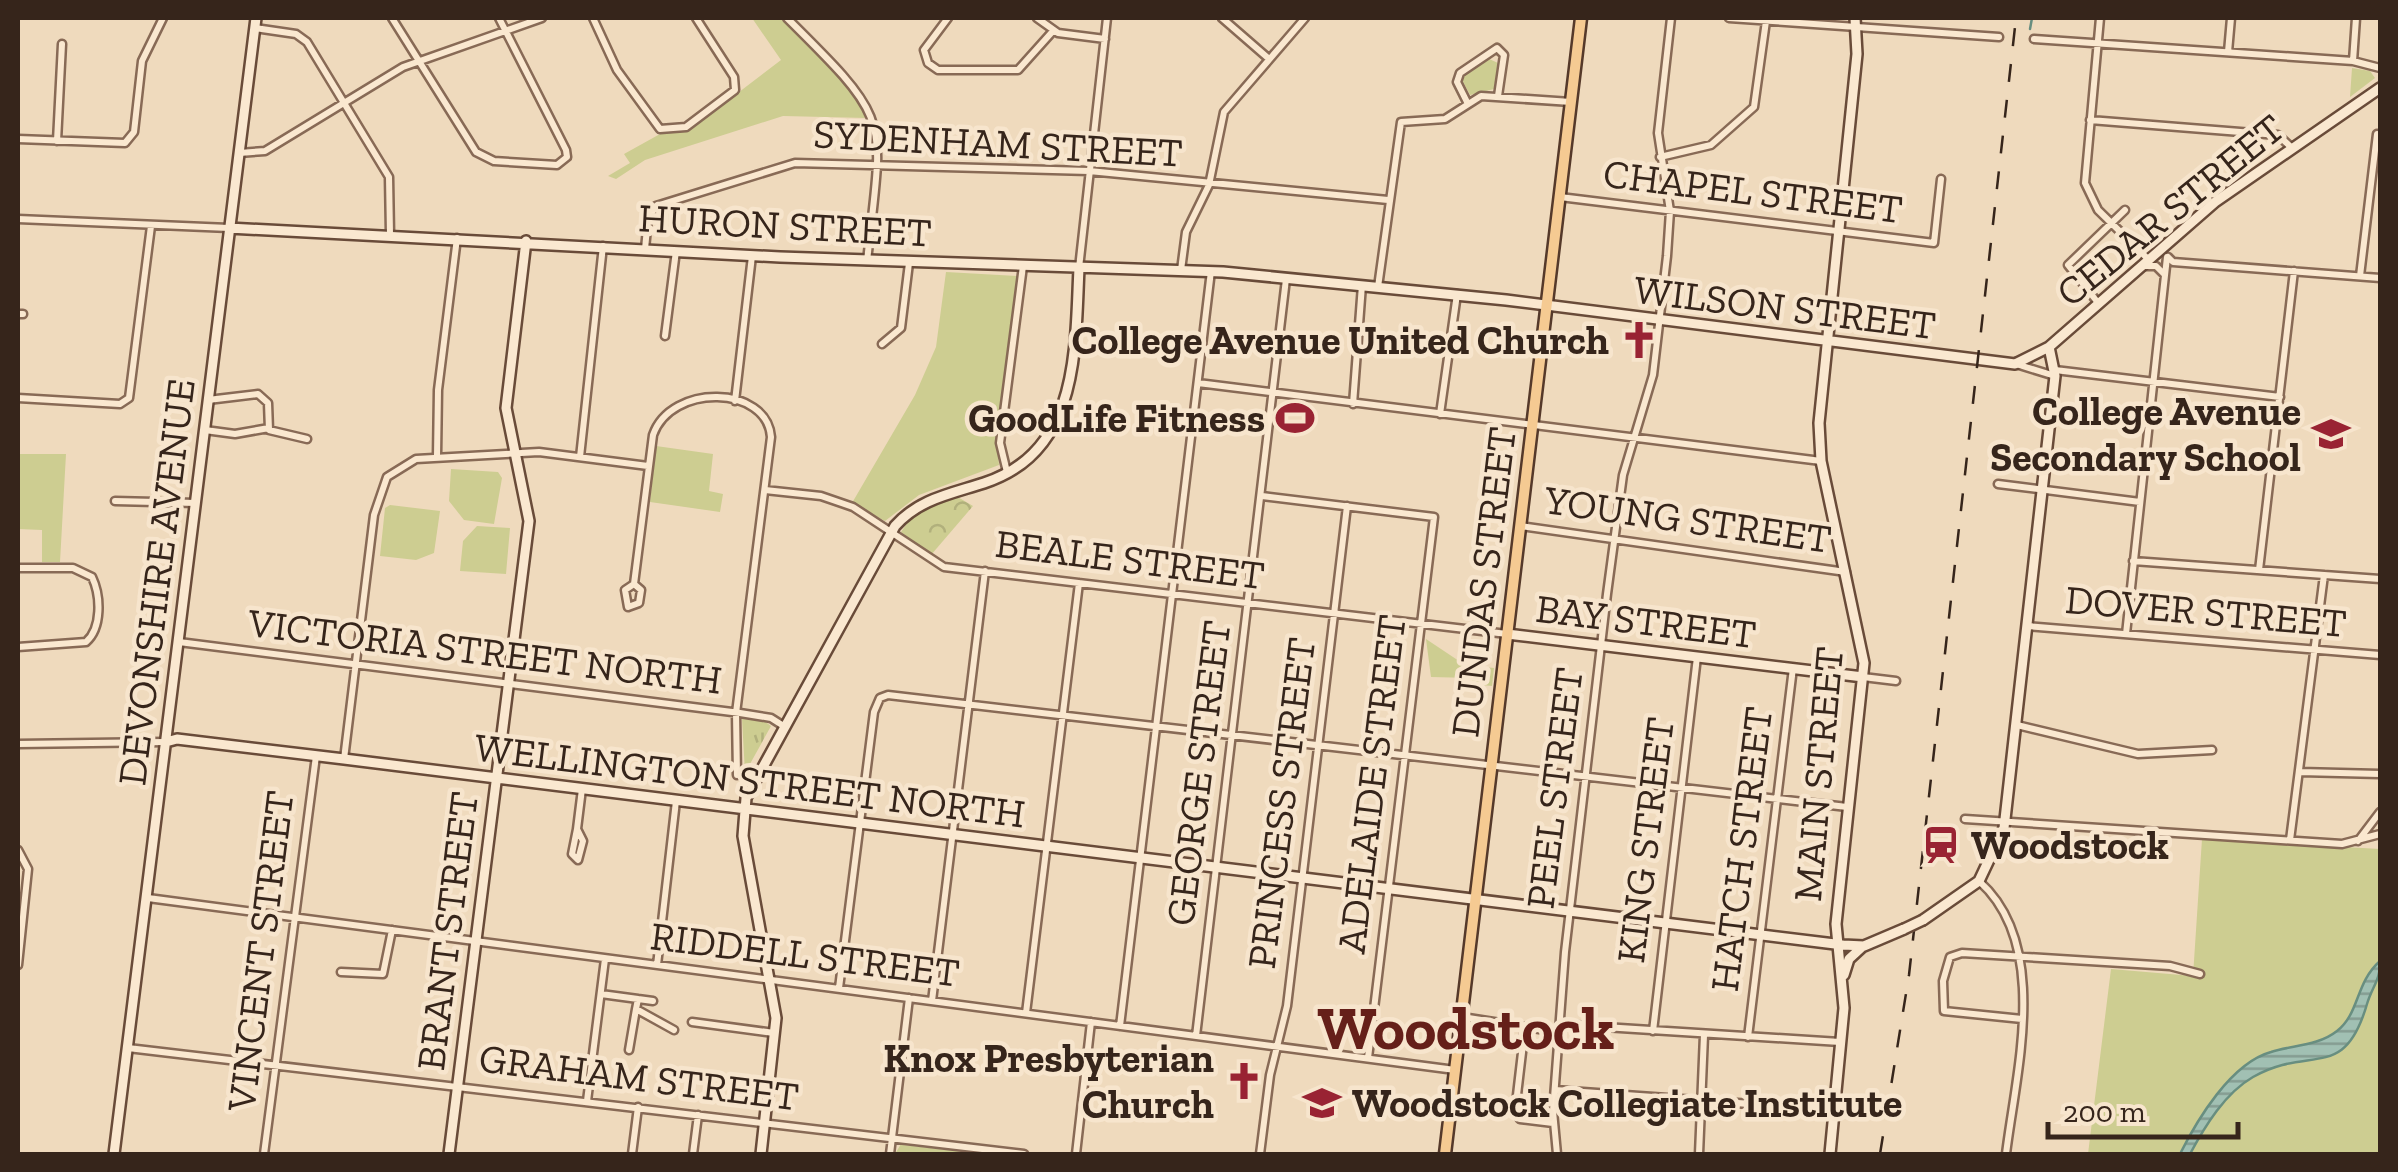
<svg xmlns="http://www.w3.org/2000/svg" width="2398" height="1172" viewBox="0 0 2398 1172" font-family="'Zilla Slab',serif">
<style>
.grass{fill:url(#grass-tufts)}
.forest{fill:url(#forest-crowns)}
.park{fill:#cdcd91}
.water{fill:url(#water-rules);stroke:#688e80;stroke-width:2.5}
.lines{fill:none;stroke-linecap:round;stroke-linejoin:round}
.stream{stroke:#688e80;stroke-width:2.5}
.street-casing{stroke:#886a56;stroke-width:11}
.secondary-casing{stroke:#694b39;stroke-width:14}
.primary-casing{stroke:#55392a;stroke-width:15}
.street{stroke:#fae8d0;stroke-width:6}
.secondary{stroke:#fae8d0;stroke-width:9}
.primary{stroke:#f5ca92;stroke-width:10}
.rail{stroke:#36251b;stroke-width:2.5;stroke-dasharray:18 18;stroke-linecap:butt}
.secondary-bridge-casing{stroke:#694b39;stroke-width:14;stroke-linecap:butt}
.secondary-bridge{stroke:#fae8d0;stroke-width:9}
.labels{text-anchor:middle;dominant-baseline:central;stroke-width:9;stroke-linejoin:round;paint-order:stroke}
.street-label{font-size:40px;fill:#36251b;stroke:#f7e5cd}
.poi-label{font-size:40px;font-weight:bold;fill:#36251b;stroke:#f7e5cd;text-anchor:end}
.town-label{font-size:60px;font-weight:bold;fill:#651f19;stroke:#f7e5cd}
</style>
<defs>
<pattern id="grass-tufts" width="24" height="20" patternUnits="userSpaceOnUse" patternTransform="scale(2.5)"><rect width="24" height="20" fill="#cdcd91"/><path d="M3 7l-1-3M5 7V3M7 7l1-3M15 17l-1-3M17 17v-4M19 17l1-3" fill="none" stroke="#b1b07c"/></pattern>
<pattern id="forest-crowns" width="20" height="18" patternUnits="userSpaceOnUse" patternTransform="scale(2.5)"><rect width="20" height="18" fill="#cdcd91"/><path d="M2 6a3 3 0 1 1 6 0M12 15a3 3 0 1 1 6 0" fill="none" stroke="#b1b07c"/></pattern>
<pattern id="water-rules" width="6" height="5" patternUnits="userSpaceOnUse" patternTransform="scale(2.5)"><rect width="6" height="5" fill="#a1c0b3"/><path d="M0 2.5h6" fill="none" stroke="#849c91"/></pattern>
</defs>
<rect width="100%" height="100%" fill="#efdabd"/>
<path class="grass" d="M2352,68L2370,71L2375,78L2350,97Z
M742,719L763,720L771,726L745,773Z"/>
<path class="forest" d="M956,496L973,506L931,555L901,532L912,516Z"/>
<path class="park" d="M752,18H780L849,87L867,118L783,116L645,160L616,179L608,176L630,163L624,154L660,134L688,131L781,60Z
M1487,58L1498,63L1494,89L1470,95L1461,78Z
M946,272L1017,276L996,436L999,465L919,495L885,521L852,503L915,395L936,347Z
M656,446L713,454L709,491L723,494L720,512L650,502Z
M18,454H66L60,562H42V530L18,529Z
M451,469L498,472L502,478L494,524L464,520L449,501Z
M390,505L440,511L434,553L416,560L380,556L385,508Z
M477,526L510,528L506,574L460,571L463,541Z
M1426,639L1465,665L1494,668L1492,686L1472,684V678L1431,677Z
M2202,839L2380,849V1154H2088L2111,969L2193,976Z
M901,1144L903,1145L985,1154H895Z"/>
<path class="water" d="M2380,961C2381,979 2372,987 2367,1004C2344,1083 2311,1044 2253,1077C2225,1093 2205,1126 2190,1154H2180C2197,1120 2231,1063 2271,1052C2293,1045 2318,1046 2337,1031C2360,1013 2355,983 2380,961Z"/>
<g class="lines">
<path class="stream" d="M2030,29L2032,18"/>
<g class="street-casing">
<path id="street" d="M392,18L476,152L494,161L557,165L567,157L566,150L499,18
M593,18L617,70L660,129L686,127L735,90L734,77L696,18
M787,18C894,124 883,115 867,261
M948,18L924,50L928,63L938,70H1018L1053,31
M1037,18L1058,33L1105,39
M1222,18L1268,58
M1729,18L1999,37
M2100,18L2085,183L2098,210L2148,259
M255,28L296,34L307,42L389,177L390,234
M2034,39L2353,61L2380,68
M2228,52L2231,18
M2353,61L2356,18
M1467,102L1457,82L1460,73L1497,48L1504,55L1498,96
M2090,120L2278,135L2292,148
M18,139L125,143L134,132L142,61L163,18
M57,141L62,44
M239,153L265,151L403,67L542,18
M1660,157L1711,145L1754,107L1766,21
M1560,197L1934,243L1941,179
M18,219L229,228
M645,249L648,218L656,206L795,163L1089,171L1388,200
M2168,257L2173,262L2380,278
M2141,266H2156L2164,274
M1079,268L1107,18
M1181,270L1186,232L1209,185L1224,112L1305,18
M2360,276L2377,134
M1378,287L1401,122L1445,119L1481,96L1571,102
M2099,304L2068,265L2125,210
M18,314H23
M665,336L676,251
M882,344L901,328L909,263
M2016,364L2055,376
M2055,370L2280,397
M1198,383L1821,461
M18,398L120,404L129,398L151,226
M208,400L258,394L268,403L269,430L307,439
M735,401L752,256
M1353,404L1362,285
M1440,414L1457,294
M205,430L235,434L269,428
M437,456L438,390L457,238
M580,457L603,246
M1007,472L1000,443L1023,266
M1998,484L2140,502
M765,490L821,496L853,507L944,567L1507,634
M1262,496L1434,517L1368,1058
M115,501L196,503
M1520,526L1846,572
M2133,561L2380,579
M18,568H73L92,577C101,596 102,628 86,642L18,647
M2259,570L2294,271
M634,584L625,590L628,607L639,603L641,590L634,584L653,435C671,383 767,385 771,437L736,713L737,775
M2027,626L2380,655
M2126,634L2167,257
M179,642L740,713L771,718L782,725
M1863,677L1896,681
M2017,725L2138,754L2212,750
M18,744L165,742
M344,759L374,515L387,477L416,459L539,452L648,466
M2300,772L2380,774
M1965,819L2342,844L2380,834
M577,829L572,854L578,860L583,841L577,829L582,789
M2290,840L2324,575
M2358,841L2380,812
M18,850L28,869L18,965
M1979,881C2051,945 2016,1072 2006,1154
M148,898L1455,1070
M657,965L676,801
M341,972L383,974L392,930
M839,988L874,712L880,698L888,695L1847,807
M601,994L638,999L636,1009L674,1030
M638,999L653,1001
M932,1001L985,571
M1026,1013L1079,583
M1462,1017L1552,1031L1573,1025L1840,1042
M2022,1019L1944,1011L1943,981L1950,957L1962,953L2170,966L2200,974
M692,1022L774,1033
M1120,1026L1211,271
M1525,1027L1515,1112L1520,1119L1553,1123
M1653,1031L1697,657
M1196,1036L1286,279
M1748,1037L1793,668
M128,1048L1024,1154
M629,1050L636,1009
M1555,1090L1834,1110
M587,1101L605,959
M264,1154L316,756
M632,1154L638,1107
M693,1154L698,1115
M890,1154L909,998
M1076,1154L1091,1022
M1260,1154L1270,1075L1287,1006L1347,506
M1557,1154L1553,1111L1565,952L1607,594L1623,475L1653,375L1667,256L1670,211L1658,133L1671,18
M1699,1154L1704,1035"/>
</g>
<g class="secondary-casing">
<path id="secondary" d="M229,228L780,257L1223,272L1506,300L2015,364L2049,347L2215,202L2380,88
M1507,634L1863,677
M166,742L177,739L344,759L1843,945L1864,946L1904,929
M1923,920L1979,881L2004,828L2055,376L2049,347
M1844,975L1849,959L1862,947
M114,1154L256,18
M449,1154L529,521L506,408L526,241
M761,1154L776,1018L743,836L746,798L895,526C919,499 950,494 984,483C1080,452 1075,349 1079,268
M1830,1154L1844,1008L1836,924L1864,663L1821,461L1819,423L1857,54L1855,18"/>
</g>
<g class="primary-casing">
<path id="primary" d="M1445,1154L1581,18"/>
</g>
<use href="#street" class="street"/>
<use href="#secondary" class="secondary"/>
<use href="#primary" class="primary"/>
<path class="rail" d="M1880,1154L1909,975L2016,18"/>
<g class="secondary-bridge-casing">
<path id="secondary-bridge" d="M1904,929L1923,920"/>
</g>
<use href="#secondary-bridge" class="secondary-bridge"/>
</g>
<defs>
<g id="church-bare" transform="scale(3)"><path d="M-1.2-6h2.4v3.5h3.3v2.4h-3.3V6h-2.4V-.1h-3.3v-2.4h3.3Z" fill="#992333" stroke="#f7e5cd" stroke-width="2.5" paint-order="stroke"/></g>
<g id="stadium-bare" transform="scale(3)"><path d="M0-5a6.5 5 0 1 0 0 10a6.5 5 0 1 0 0-10ZM-3.5-1.8h7v3.6h-7Z" fill="#992333" stroke="#f7e5cd" stroke-width="2.5" paint-order="stroke"/></g>
<g id="school-bare" transform="scale(3)"><path d="M0-5L7-2L0 1L-7-2ZM-4 1L0 2.5L4 1V4Q0 6-4 4Z" fill="#992333" stroke="#f7e5cd" stroke-width="2.5" paint-order="stroke"/></g>
<g id="station-bare" transform="scale(3)"><path d="M-3-6H3Q5-6 5-4V2Q5 4 3 4L4.5 6H3L1.5 4h-3L-3 6H-4.5L-3 4Q-5 4-5 2V-4Q-5-6-3-6ZM-3.5-4v3h7v-3ZM-3.5 1v1.5H-2V1ZM2 1v1.5H3.5V1Z" fill="#992333" stroke="#f7e5cd" stroke-width="2.5" paint-order="stroke"/></g>
</defs>
<g fill-rule="evenodd">
<use href="#church-bare" x="1639" y="340"/>
<use href="#stadium-bare" x="1295" y="418"/>
<use href="#school-bare" x="2331" y="434"/>
<use href="#station-bare" x="1941" y="845"/>
<use href="#church-bare" x="1244" y="1081"/>
<use href="#school-bare" x="1322" y="1103"/>
</g>
<g class="labels">
<g class="street-label">
<text transform="translate(998 143) rotate(3)">SYDENHAM STREET</text>
<text transform="translate(1753 191) rotate(7)">CHAPEL STREET</text>
<text transform="translate(2170 210) rotate(-39)">CEDAR STREET</text>
<text transform="translate(785 225) rotate(3)">HURON STREET</text>
<text transform="translate(1785 307) rotate(7)">WILSON STREET</text>
<text transform="translate(1688 519) rotate(8)">YOUNG STREET</text>
<text transform="translate(1130 559) rotate(7)">BEALE STREET</text>
<text transform="translate(156 582) rotate(-83)">DEVONSHIRE AVENUE</text>
<text transform="translate(1483 582) rotate(-83)">DUNDAS STREET</text>
<text transform="translate(2206 611) rotate(5)">DOVER STREET</text>
<text transform="translate(1646 621) rotate(7)">BAY STREET</text>
<text transform="translate(485 651) rotate(7)">VICTORIA STREET NORTH</text>
<text transform="translate(1198 773) rotate(-83)">GEORGE STREET</text>
<text transform="translate(1818 774) rotate(-85)">MAIN STREET</text>
<text transform="translate(750 780) rotate(7)">WELLINGTON STREET NORTH</text>
<text transform="translate(1371 784) rotate(-83)">ADELAIDE STREET</text>
<text transform="translate(1554 788) rotate(-83)">PEEL STREET</text>
<text transform="translate(1281 803) rotate(-83)">PRINCESS STREET</text>
<text transform="translate(1645 840) rotate(-83)">KING STREET</text>
<text transform="translate(1741 849) rotate(-83)">HATCH STREET</text>
<text transform="translate(447 931) rotate(-83)">BRANT STREET</text>
<text transform="translate(260 951) rotate(-83)">VINCENT STREET</text>
<text transform="translate(805 954) rotate(7)">RIDDELL STREET</text>
<text transform="translate(639 1077) rotate(7)">GRAHAM STREET</text>
</g>
<g class="poi-label">
<text x="1609" y="340">College Avenue United Church</text>
<text x="2301" y="411">College Avenue<tspan x="2301" dy="46">Secondary School</tspan></text>
<text x="1265" y="418">GoodLife Fitness</text>
<text x="1971" y="845" text-anchor="start">Woodstock</text>
<text x="1214" y="1058">Knox Presbyterian<tspan x="1214" dy="46">Church</tspan></text>
<text x="1352" y="1103" text-anchor="start">Woodstock Collegiate Institute</text>
</g>
<g class="town-label">
<text x="1466" y="1028">Woodstock</text>
</g>
</g>
<rect width="2398" height="1172" fill="none" stroke="#36251b" stroke-width="40"/>
<path d="M2048 1122v15h190v-15" fill="none" stroke="#36251b" stroke-width="5"/>
<text x="2063" y="1122" font-size="30" fill="#36251b" stroke="#f7e5cd" stroke-width="8" paint-order="stroke">200 m</text>
</svg>
